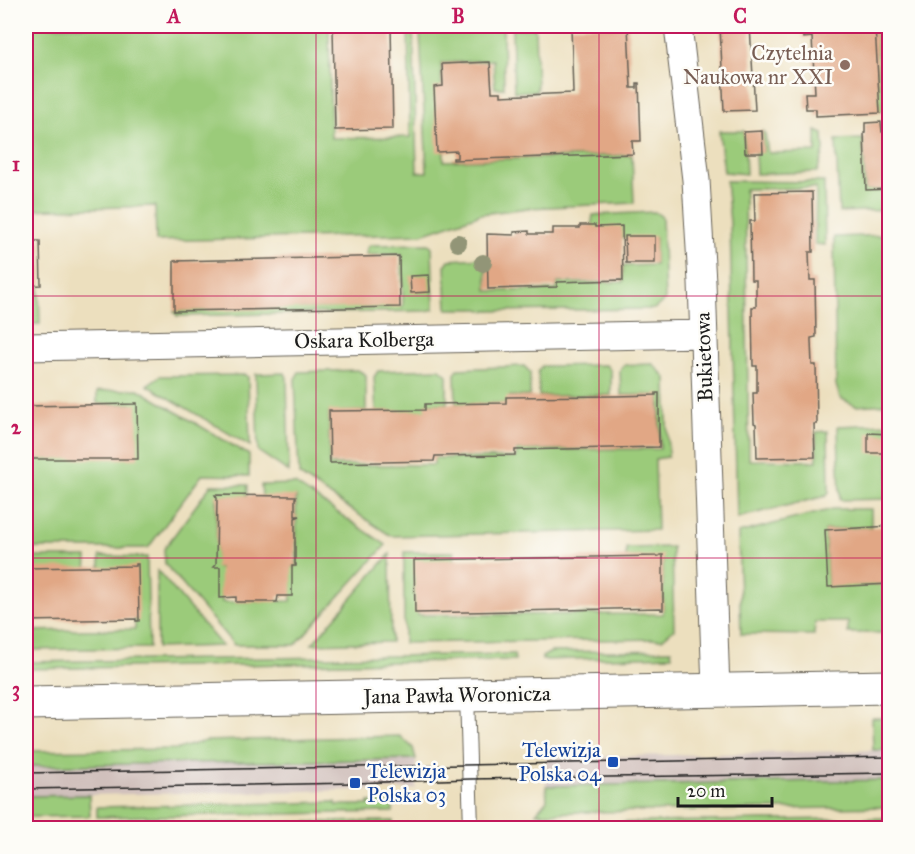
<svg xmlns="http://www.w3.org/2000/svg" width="915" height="854" viewBox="0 0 915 854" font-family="'IM FELL Great Primer',serif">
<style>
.industrial{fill:#d0c0bc}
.green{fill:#9bcb7a;stroke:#5c744b;stroke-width:1.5}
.building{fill:#e1a785}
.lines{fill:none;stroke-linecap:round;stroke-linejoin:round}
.lane-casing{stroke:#656055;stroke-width:16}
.street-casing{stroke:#656055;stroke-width:29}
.secondary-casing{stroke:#656055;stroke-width:35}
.lane{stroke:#fff;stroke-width:14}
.street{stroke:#fff;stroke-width:27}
.secondary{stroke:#fff;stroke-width:33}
.tram{stroke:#1c1c1c;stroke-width:1.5}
.tree{fill:#929577}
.grid{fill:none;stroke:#c2185b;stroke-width:1.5;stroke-opacity:0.55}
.education-dot{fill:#8d6e63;stroke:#fdfcf7;stroke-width:2}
.transit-dot{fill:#1a4fb4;stroke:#fdfcf7;stroke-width:2}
.labels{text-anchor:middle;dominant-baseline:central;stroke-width:5;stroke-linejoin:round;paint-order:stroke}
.education-label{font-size:21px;fill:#785e54;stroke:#fdfcf7;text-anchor:end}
.street-label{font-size:21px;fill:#1c1c1c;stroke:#fdfcf7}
.transit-label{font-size:21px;fill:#164399;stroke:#fdfcf7;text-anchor:end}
.neatline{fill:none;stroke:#c2185b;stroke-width:2}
.grid-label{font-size:20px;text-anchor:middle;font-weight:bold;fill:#c2185b}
</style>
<rect width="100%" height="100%" fill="#fdfcf7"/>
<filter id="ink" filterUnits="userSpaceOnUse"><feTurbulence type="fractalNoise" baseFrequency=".0167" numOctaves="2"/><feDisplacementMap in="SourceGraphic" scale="12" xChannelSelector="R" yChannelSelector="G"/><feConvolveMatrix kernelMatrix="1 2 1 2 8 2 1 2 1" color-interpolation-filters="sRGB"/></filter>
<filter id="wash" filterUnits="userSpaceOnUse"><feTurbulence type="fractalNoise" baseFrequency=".008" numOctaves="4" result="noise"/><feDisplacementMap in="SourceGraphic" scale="24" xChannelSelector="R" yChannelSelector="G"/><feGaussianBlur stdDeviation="1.35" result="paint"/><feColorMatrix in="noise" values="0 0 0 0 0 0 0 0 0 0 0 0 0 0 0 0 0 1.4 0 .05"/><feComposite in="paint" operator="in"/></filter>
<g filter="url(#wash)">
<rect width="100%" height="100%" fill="#ecdfbe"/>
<path class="industrial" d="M889,750V780L546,786V758Z
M416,759V789L26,796V766Z"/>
<path class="green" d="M26,26H329L331,138L410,137L408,26H413L417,172H427L420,33L503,29L504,88H495L493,60L441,63L444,161L632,155L634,203L528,208L481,214L422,234L156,241L155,206L26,210Z
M875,26H889V110L879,111Z
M535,28L537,91L514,92L512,29Z
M719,131H744L746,174L724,172Z
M762,131L765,133L768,153L816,152V131L823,134L824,151L817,172L756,174L755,153L763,152Z
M863,139L865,190H889V210L839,212L836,140Z
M726,181L824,182L825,245L815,244L816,188L745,189L749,460L817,461L816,432L828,431L829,492L826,496L737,518L730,223Z
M655,212L662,217L665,300L654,309L486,311L479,309H447L445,266L449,260L481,258V259L486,260L487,291L557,290V283L623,282V266L655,265V237L622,238L591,228L593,215Z
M889,235V404L856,406L840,398L836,385L834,237Z
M429,244L432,247L434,309L427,311L177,316L174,311L403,306L402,254L366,255L367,248L370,245Z
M26,288H39L40,324H26Z
M653,364L666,378L668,457L655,459L657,530L391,536L299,475L295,379L299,372L358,370L366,375V411L329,412V465H434V458H516L517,450L660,449V395H621L620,371L624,365Z
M606,365L611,371V395L539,396L538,371L542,366Z
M524,366L530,372V396H510L509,403L456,404L455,374L458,369Z
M440,369L447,375V404H427V411H376L374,377L378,371Z
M285,373L287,378L289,472L258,451L256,374Z
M246,375L248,377L250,446L147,385L160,376Z
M138,389L249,455V476L202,475L148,548H26V459L133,457L132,404H97V392L99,391Z
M889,424V499L840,500L838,426Z
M295,484L386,545L295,645H234L165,564L164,549L211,485H248L247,497L216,498L217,568H222V602L291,601V567L297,566L296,497H262L261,485Z
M833,509H871V527L825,530L828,586L889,584V633H848V622H815L814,635L741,634L738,533Z
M672,547L674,629L662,639L404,643V552H454V561L417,562L418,615L663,614V560H626V548Z
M390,554L391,642L312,644Z
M100,556L147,557L149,648L26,650V631L135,629L134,573H100Z
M26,557H87L86,573L26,574Z
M157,570L222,646L157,648Z
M671,650L672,656L542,660V657L551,652Z
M514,654L515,660L26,669V662Z
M872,718H889V750H873Z
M400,736L413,748L416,759L26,766V751L178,749L205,741Z
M889,780V807L536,813L547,800L546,786Z
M89,795L90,816L26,817V796Z
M336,802V805H369V802H392L393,812L97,817V807Z
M890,818L889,828H538L537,824Z
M393,821V828H26V826Z"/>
<g id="blocks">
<path class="building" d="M333,26H391L393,129L335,130Z
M571,26H628L631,88H637V83H639L641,141H632L633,154L453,160V158H457V151L437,152L434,87L443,86L442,64L490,62L492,92H501V96L573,93Z
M720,26H750L755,110L724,111Z
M802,26H875L880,113L816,116V109H806L805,93H815L812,37L803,38Z
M881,122L882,132H890V189L866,190L864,133H865V123Z
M762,131L763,153H745L744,132Z
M812,192L813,252H809L810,280H815L816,337L811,338V341L812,365H816L817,424H814L815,457L757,458L756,424L754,423L753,393H757V366H753L752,307H756V280H751L750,221H755L754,193Z
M580,225H595V227L622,226L623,281L621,280L557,282V287L488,289L487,234L514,235V232L529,231V234H553V228H580Z
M625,236H655V263H626Z
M26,241H40L41,285L26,286Z
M399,256L400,307L174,311V261Z
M429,275L430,292L411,293L410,276Z
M656,393H659V447L515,450V455L435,456L434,461L330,463L329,410H331V411L425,410V404L506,403V397L616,396L656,395Z
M135,403H137L138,459H26V406L135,404Z
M868,433L890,434V453H868Z
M215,495L296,496V498H295V516H300L295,518V564H296V566H292V596H278L277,602H236V597L220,598V567H213L216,564L217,498Z
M890,526V584L828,587L825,530Z
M660,555H663V610H661V608L415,613L414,560L659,556Z
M136,564H138L139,621H136V619L26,621V568L136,566Z"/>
</g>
</g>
<g filter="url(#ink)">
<use href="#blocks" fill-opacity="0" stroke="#656055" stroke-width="1.5"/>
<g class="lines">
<g class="lane-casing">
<path id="lane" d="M467,694L471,828"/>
</g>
<g class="street-casing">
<path id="street" d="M678,26L696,180L702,282L716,690
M26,347L703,334"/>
</g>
<g class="secondary-casing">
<path id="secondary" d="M26,703L890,687"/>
</g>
<use href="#lane" class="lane"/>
<use href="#street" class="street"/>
<use href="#secondary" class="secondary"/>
<path class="tram" d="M26,773L890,757
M26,789L355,783L470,779L890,773"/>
</g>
<g class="tree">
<circle cx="458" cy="243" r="9"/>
<circle cx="483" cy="263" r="9"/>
</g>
</g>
<path class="grid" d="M316,26V828M599,26V828M26,296H890M26,558H890"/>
<circle class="education-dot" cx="845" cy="65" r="6"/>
<g class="transit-dot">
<rect x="607" y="756" width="12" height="12" rx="3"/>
<rect x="349" y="777" width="12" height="12" rx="3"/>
</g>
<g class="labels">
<g class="education-label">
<text x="833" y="53">Czytelnia<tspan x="833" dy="24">Naukowa nr XXI</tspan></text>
</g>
<g class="street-label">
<text transform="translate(364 340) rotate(-1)">Oskara Kolberga</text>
<text transform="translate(704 357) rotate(-92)">Bukietowa</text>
<text transform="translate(457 695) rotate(-1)">Jana Pawła Woronicza</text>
</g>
<g class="transit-label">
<text x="601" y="750">Telewizja<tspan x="601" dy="24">Polska 04</tspan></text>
<text x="367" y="771" text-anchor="start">Telewizja<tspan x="367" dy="24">Polska 03</tspan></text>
</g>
</g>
<rect width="915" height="854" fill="none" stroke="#fdfcf7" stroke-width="66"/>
<path d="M678 797v9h94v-9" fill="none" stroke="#1c1c1c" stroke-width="3"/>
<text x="687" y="797" font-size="18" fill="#1c1c1c" stroke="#fdfcf7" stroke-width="4.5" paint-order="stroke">20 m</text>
<rect x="33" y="33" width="849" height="788" class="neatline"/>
<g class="grid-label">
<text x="174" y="23">A</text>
<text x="458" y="23">B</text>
<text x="740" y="23">C</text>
<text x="16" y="171">1</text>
<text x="16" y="434">2</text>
<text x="16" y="696">3</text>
</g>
</svg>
